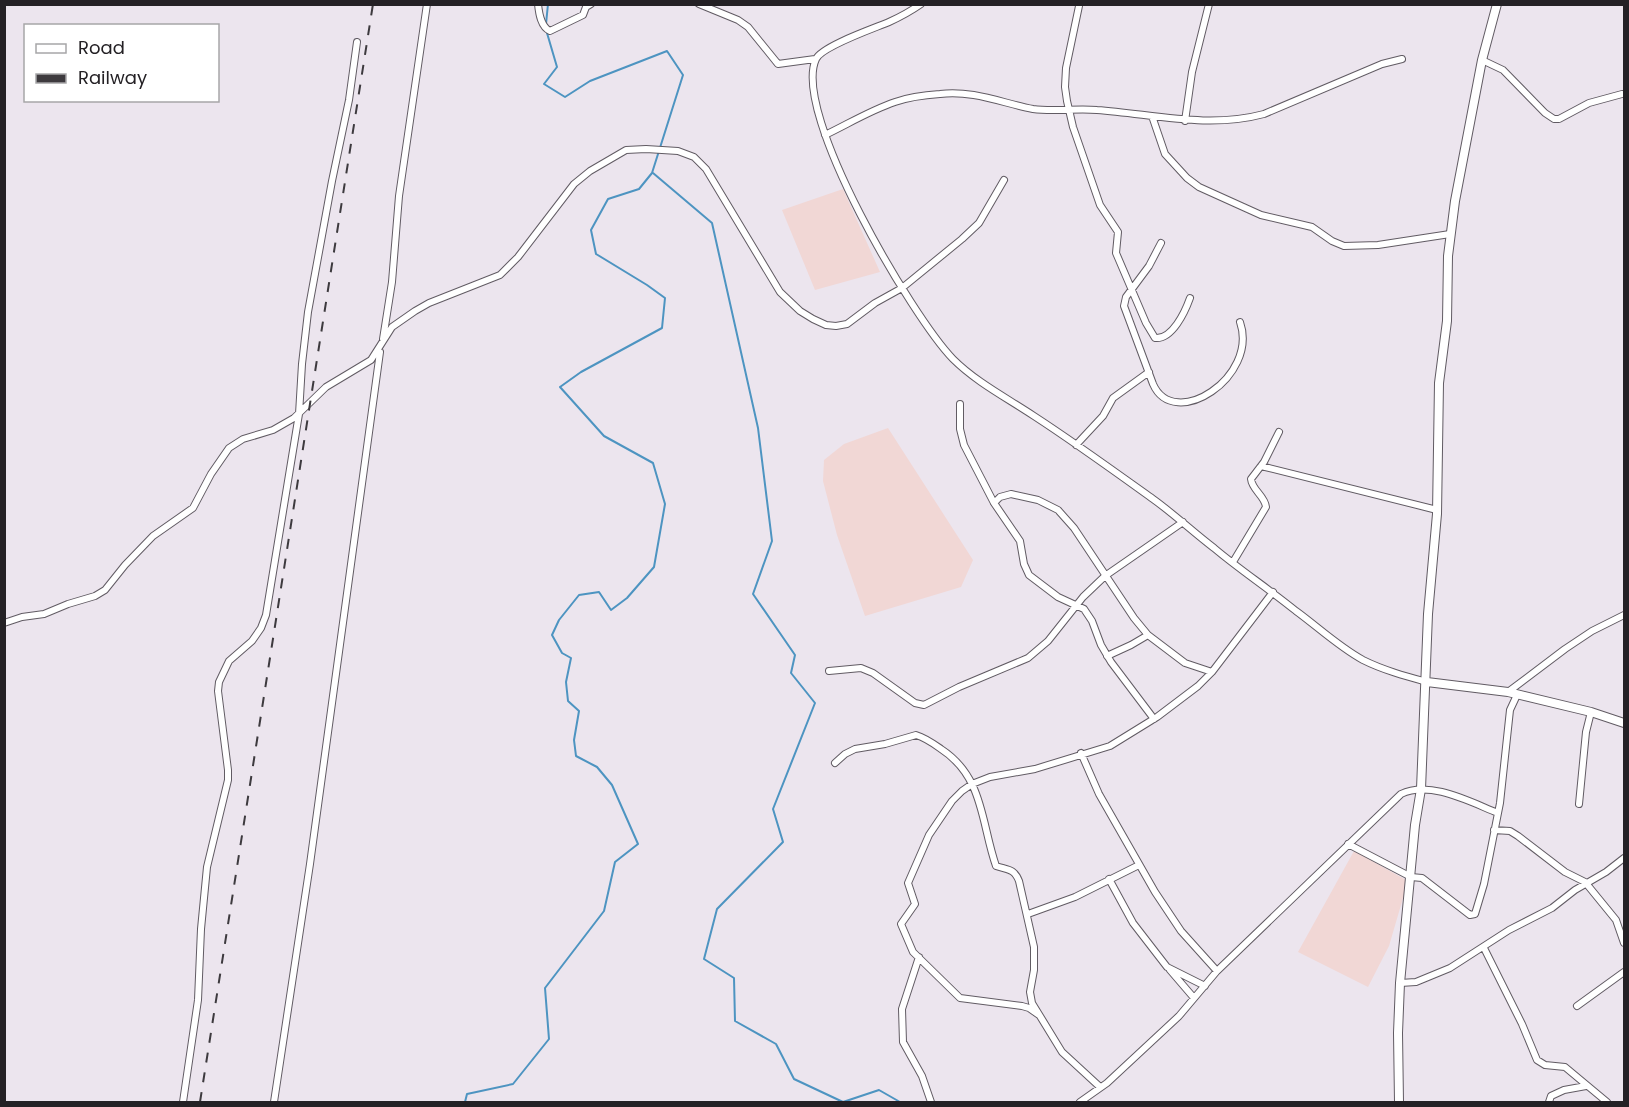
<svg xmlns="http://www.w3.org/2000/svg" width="1629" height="1107" viewBox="0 0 1629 1107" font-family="Poppins,sans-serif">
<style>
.education{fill:#f1d7d5}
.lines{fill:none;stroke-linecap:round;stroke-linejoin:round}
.stream{stroke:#4d94c1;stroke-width:2}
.minor-casing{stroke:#615b63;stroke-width:8}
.tertiary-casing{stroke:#615b63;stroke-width:10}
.minor{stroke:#fff;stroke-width:6}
.tertiary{stroke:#fff;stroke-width:8}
.rail{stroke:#3d3a3e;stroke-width:2;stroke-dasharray:10 10;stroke-linecap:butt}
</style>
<rect width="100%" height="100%" fill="#ece5ee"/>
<path class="education" d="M843,189L880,272L815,290L782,210Z
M888,428L973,560L961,587L865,616L837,535L823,481L824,460L844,444Z
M1354,851L1408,881L1389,946L1368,987L1298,952Z"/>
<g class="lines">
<path class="stream" d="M546,24L548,4
M653,173L712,223L758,428L772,541L753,594L795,655L791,673L815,703L773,809L783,842L717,909L704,959L734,978L735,1021L776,1044L794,1079L843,1102L879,1090L900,1102
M465,1102L467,1094L513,1084L549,1039L545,988L604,911L615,862L638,844L612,785L597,767L576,756L574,740L579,711L568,701L566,682L571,658L562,653L552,635L559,620L579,595L599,592L611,610L627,598L654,567L665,504L653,463L604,436L560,387L581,372L662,328L665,298L647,285L596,254L591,230L608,199L639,189L652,173L683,75L667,51L590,81L565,97L544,84L557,67L547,33"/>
<g class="minor-casing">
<path id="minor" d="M538,4C539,14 541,27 550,31L583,15L586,7L591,4
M699,4L738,20L748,27L778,64L815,59
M921,4C911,11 900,17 889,22C875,28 822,46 816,59C791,113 913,318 953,359C976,382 1007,398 1034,416C1074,442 1114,471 1153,499C1174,514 1193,532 1214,548C1240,570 1269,589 1296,611C1318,627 1339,647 1363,660C1383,670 1405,676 1427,682
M1079,6L1066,68L1065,87L1067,101L1073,127L1100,205L1118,232L1116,253L1146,323L1155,338C1172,340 1185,312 1190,298
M1482,60L1503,70L1545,113L1554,119H1559L1589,103L1622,94
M1152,116L1165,154L1187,178L1199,187L1261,215L1312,227L1332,241L1344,246L1378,245L1450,234
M1185,121L1192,72L1209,4
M825,135C848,124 871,110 895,102C909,97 925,95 940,94C973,90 1002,103 1033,109C1054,112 1076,108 1097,110C1153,114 1208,129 1264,114L1382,64L1402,59
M1161,243L1149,266L1126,297L1124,306L1153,384C1174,432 1259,377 1240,322
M383,339L392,282L399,196L427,4
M960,404V429L964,445L994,503L1020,541L1024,564L1029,575L1058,597L1084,609L1092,621L1101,645L1111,662L1154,719
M1076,445L1103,416L1113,398L1149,372
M1261,466L1437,510
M994,503L1000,497L1011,494L1038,500L1058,510L1074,528L1134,618L1148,635L1185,663L1212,672
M1233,562L1266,507C1265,496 1252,490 1251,479L1264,462L1279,432
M4,623L22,617L44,614L68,604L95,596L105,590L125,565L153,536L193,508L211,474L229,448L243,439L273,430L294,418L326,387L371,360L392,327L415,311L429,303L500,275L518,257L574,184L590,171L626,150L646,149L678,151L694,157L706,169L780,292L800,311L813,319L826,325L836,326L847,324L875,303L902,288L962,239L979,223L1004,180
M1107,656L1131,645L1148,635
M829,671L861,668L873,673L915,703L924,705L959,687L1028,658L1048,641L1083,597L1105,576L1183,522
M1508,692L1565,649L1592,631L1624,615
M1081,753L1099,794L1155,892L1181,931L1217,971
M835,763L845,754L855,749L885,744L916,735C926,738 934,744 941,749C984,777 981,823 996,866C1007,870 1014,868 1019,881L1034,947V970L1030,992L1032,1003L1062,1052L1100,1087
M1579,804L1586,732L1591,712
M1494,830L1510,831L1518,836L1565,872L1585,882L1616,920L1624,943
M1348,844L1411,877L1422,878L1470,915L1475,914L1484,884L1500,803L1510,710L1517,695
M1109,879L1133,923L1167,967L1205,986
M1028,914L1075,897L1139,865
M1484,948L1522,1024L1537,1060L1545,1065L1565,1067L1607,1102
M919,957L902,1009L903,1042L922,1076L931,1102
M1170,970L1194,998
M1400,983L1416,982L1450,968L1509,930L1552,908L1575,890L1606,872L1624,858
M1577,1006L1624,972
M1039,1015L1029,1008L1022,1006L960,998L913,952L901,924L915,904L908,883L929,835L952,801L962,791L972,784L990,777L1035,769L1110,746L1157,717L1198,686L1212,672L1273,592
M183,1102L198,1000L201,929L207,867L228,780V770L218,691L219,682L229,661L252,641L261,628L266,615L299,414L302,364L308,312L332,181L349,100L357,42
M274,1102L310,864L380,352
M1080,1102L1107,1083L1179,1016L1217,971L1401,794C1430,780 1470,802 1498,813
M1549,1102L1551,1096L1564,1090L1586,1086"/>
</g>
<g class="tertiary-casing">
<path id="tertiary" d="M1427,682L1508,692L1591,712L1624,723
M1399,1102L1398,1033L1400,983L1415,825L1421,789L1428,614L1437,514L1439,383L1447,321L1448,256L1455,201L1482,60L1497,4"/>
</g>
<use href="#minor" class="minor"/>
<use href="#tertiary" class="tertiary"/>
<path class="rail" d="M200,1102L373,4"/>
</g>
<rect width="1629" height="1107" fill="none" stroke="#242125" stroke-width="12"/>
<rect x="24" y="24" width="195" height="78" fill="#ffffff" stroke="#a7a6a8" stroke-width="1.5"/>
<rect x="36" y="44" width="30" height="9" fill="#ffffff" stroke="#a7a6a8" stroke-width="1.5"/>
<text x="78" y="54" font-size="18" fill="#242125">Road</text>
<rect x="36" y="74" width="30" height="9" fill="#3d3a3e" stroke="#a7a6a8" stroke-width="1.5"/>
<text x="78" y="84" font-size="18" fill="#242125">Railway</text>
</svg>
